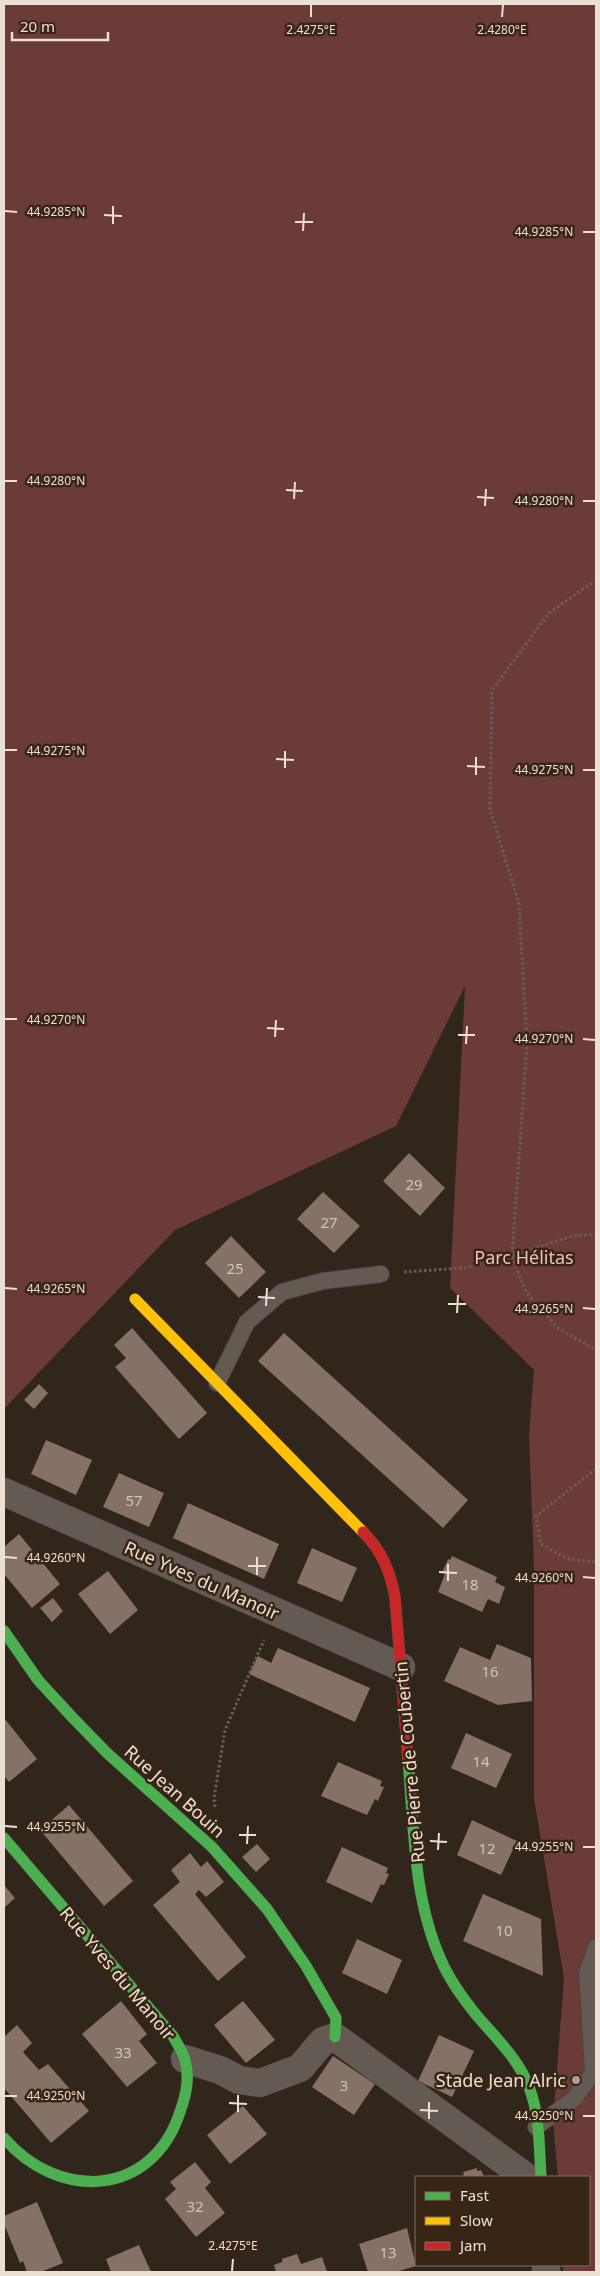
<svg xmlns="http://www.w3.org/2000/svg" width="600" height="2276" viewBox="0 0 600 2276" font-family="'Noto Sans',sans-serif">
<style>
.green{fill:#6b3b38}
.building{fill:#867166}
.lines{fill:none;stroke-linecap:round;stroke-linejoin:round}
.lane-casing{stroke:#4a413a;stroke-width:18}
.street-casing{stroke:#4a413a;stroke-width:29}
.fast-casing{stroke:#4a413a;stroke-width:12}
.slow-casing{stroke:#4a413a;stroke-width:12}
.jam-casing{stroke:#4a413a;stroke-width:12}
.path{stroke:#665f58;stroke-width:3;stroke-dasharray:2.5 2.5;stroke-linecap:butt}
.lane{stroke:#635a53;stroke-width:16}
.street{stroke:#635a53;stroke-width:28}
.fast{stroke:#4caf50;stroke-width:11}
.slow{stroke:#ffc107;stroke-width:11}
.jam{stroke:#c62828;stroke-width:11}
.ticks{fill:none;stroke:#ecdfd4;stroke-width:2}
.poi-dot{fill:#aa9e94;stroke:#382514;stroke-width:2}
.labels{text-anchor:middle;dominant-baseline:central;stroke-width:5;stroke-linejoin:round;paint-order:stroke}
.number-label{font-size:15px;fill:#d2c4b8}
.park-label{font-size:18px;fill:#f1c1bd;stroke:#382514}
.street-label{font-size:18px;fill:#ecdfd4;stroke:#382514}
.poi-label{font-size:18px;fill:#ecdfd4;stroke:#382514;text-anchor:end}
.ticks-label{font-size:12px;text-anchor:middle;fill:#ecdfd4;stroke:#382514;stroke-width:5;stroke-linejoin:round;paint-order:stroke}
</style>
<rect width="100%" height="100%" fill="#30261c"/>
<path class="green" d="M4,4H596V2272H563V2265H589V2177H558L553,2121L564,1978L534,1798V1568L529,1434L534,1370L450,1288L465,986L396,1126L175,1230L4,1409Z"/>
<path class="building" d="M409,1153L445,1188L420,1216L383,1181Z
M323,1192L360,1226L334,1253L297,1219Z
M231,1236L266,1272L239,1298L205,1263Z
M132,1328L207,1413L179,1439L115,1367L126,1358L114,1345Z
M284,1333L468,1500L443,1528L258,1361Z
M39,1384L48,1393L34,1409L24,1400Z
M46,1440L92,1460L76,1495L31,1474Z
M119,1473L164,1493L149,1527L103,1507Z
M188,1503L279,1544L264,1579L173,1538Z
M19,1534L60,1584L32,1608L4,1574V1547Z
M312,1548L357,1568L342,1602L297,1583Z
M452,1556L497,1577L495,1582L505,1587L499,1604L488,1599L482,1612L438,1592L445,1574L442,1573L448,1559L450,1560Z
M108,1571L138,1610L110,1634L78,1594Z
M53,1598L63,1611L52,1622L40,1608Z
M497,1644L531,1658L532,1701L498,1705L444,1681L460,1647L490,1660Z
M278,1648L370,1688L355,1722L249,1674L258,1656L271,1663Z
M4,1718L37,1759L9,1782L4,1776Z
M466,1733L512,1754L496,1788L451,1768Z
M338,1762L382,1781L380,1786L384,1787L378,1801L375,1799L367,1815L321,1796Z
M69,1805L133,1881L104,1906L40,1830Z
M472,1820L517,1841L501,1875L457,1855Z
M257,1844L270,1859L256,1872L242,1857Z
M342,1847L388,1868L386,1873L389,1874L384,1885L381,1884L372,1903L326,1882Z
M190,1853L201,1867L207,1861L224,1882L206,1897L199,1890L195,1894L246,1957L218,1981L153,1905L180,1882L171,1870Z
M4,1885L15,1898L4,1908Z
M483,1894L541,1919L543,1976L463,1941Z
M357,1939L402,1960L387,1994L342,1973Z
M121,2001L147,2034L139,2041L157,2063L127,2087L82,2034Z
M243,2001L275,2040L246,2063L214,2025Z
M17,2025L32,2043L23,2052L39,2070L48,2064L89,2111L51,2143L4,2088V2037Z
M439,2035L474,2051L452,2097L418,2081Z
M333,2056L375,2084L354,2115L312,2087Z
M243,2106L267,2134L230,2164L207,2135Z
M195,2162L211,2182L205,2188L225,2213L196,2237L165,2199L176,2189L170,2182Z
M477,2168V2171L481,2170L484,2177H459L464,2175L463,2172Z
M37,2202L63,2263L41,2272H27L23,2261L20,2263L4,2224V2216Z
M407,2228L416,2266L396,2272H368L359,2244Z
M139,2245L151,2272H111L106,2259Z
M297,2254L301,2264L322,2257L327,2272H276L274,2265L282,2262V2259Z"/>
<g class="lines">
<g class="lane-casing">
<path id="lane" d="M217,1383L247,1322L282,1292L323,1281L381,1274
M536,2127L574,2099L593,2073L587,1973L596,1947"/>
</g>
<g class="street-casing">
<path id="street" d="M4,1492L401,1667
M185,2059L220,2070L239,2080L260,2083L300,2068L323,2041L335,2037L526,2177
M546,2265V2272"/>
</g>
<g class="fast-casing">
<path id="fast" d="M4,1631L38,1680L72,1717L107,1753L212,1847L267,1909L306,1966L336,2018L335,2037
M408,1759C414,1826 413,1898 441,1960C450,1981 464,2000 478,2017C497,2039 519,2060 529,2087C540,2115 539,2147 541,2177
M4,1838L173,2036C177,2044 183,2051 185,2060C190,2078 186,2095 180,2112C152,2198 58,2201 4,2138"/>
</g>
<g class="slow-casing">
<path id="slow" d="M135,1299L363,1532"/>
</g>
<g class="jam-casing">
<path id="jam" d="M363,1532C382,1551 390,1571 395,1597L408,1759"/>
</g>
<path class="path" d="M596,580L549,613L492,690L490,809L519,904L527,1043L512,1256L526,1292L558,1328L596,1350
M404,1272L464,1268L512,1256L568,1237L596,1234
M596,1469L536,1516L541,1544L568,1559L596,1562
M215,1807L214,1798L225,1730L264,1640"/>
<use href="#lane" class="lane"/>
<use href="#street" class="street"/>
<use href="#fast" class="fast"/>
<use href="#slow" class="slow"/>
<use href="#jam" class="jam"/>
</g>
<path class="ticks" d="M311,17V5M502,17L503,5M5,211L17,212M104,215L122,216M295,222H313M113,224V206M303,231L304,213M583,232H595M5,481H17M286,490L303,491M477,497L494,498M294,499L295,482M583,501H595M485,506L486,489M5,750H17M276,759L294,760M467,766L485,767M285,768V751M583,770H595M476,775V757M5,1019H17M267,1028L284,1029M458,1035H475M275,1037L276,1020M583,1039L595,1040M466,1044L467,1026M5,1288L17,1289M258,1297L275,1298M448,1304H466M266,1306L267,1288M583,1308L595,1309M457,1313L458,1295M5,1557L17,1558M248,1566H266M439,1572L457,1573M257,1575V1557M583,1577L595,1578M448,1581V1564M5,1826L17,1827M239,1835H256M430,1841L447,1842M247,1844L248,1826M583,1847H595M438,1850L439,1833M5,2096H17M229,2103L247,2104M420,2110L438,2111M238,2112V2095M583,2116H595M429,2119V2102M232,2271L233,2259"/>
<circle class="poi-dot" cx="576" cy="2080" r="5"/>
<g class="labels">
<g class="number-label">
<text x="414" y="1184">29</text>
<text x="329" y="1222">27</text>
<text x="235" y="1268">25</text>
<text x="134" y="1500">57</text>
<text x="470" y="1584">18</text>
<text x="490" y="1671">16</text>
<text x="481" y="1761">14</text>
<text x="487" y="1848">12</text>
<text x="504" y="1930">10</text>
<text x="123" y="2052">33</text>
<text x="344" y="2085">3</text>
<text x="195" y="2206">32</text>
<text x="388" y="2252">13</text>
</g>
<g class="park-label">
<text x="524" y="1257">Parc Hélitas</text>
</g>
<g class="street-label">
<text transform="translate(202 1580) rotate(24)">Rue Yves du Manoir</text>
<text transform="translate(409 1762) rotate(-95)">Rue Pierre de Coubertin</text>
<text transform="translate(175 1791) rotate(42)">Rue Jean Bouin</text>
<text transform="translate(118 1973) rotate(50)">Rue Yves du Manoir</text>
</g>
<g class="poi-label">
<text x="566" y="2080">Stade Jean Alric</text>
</g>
</g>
<g class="ticks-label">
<text x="311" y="34">2.4275°E</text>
<text x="502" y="34">2.4280°E</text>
<text x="56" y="216">44.9285°N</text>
<text x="544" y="236">44.9285°N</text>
<text x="56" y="485">44.9280°N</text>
<text x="544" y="505">44.9280°N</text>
<text x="56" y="755">44.9275°N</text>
<text x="544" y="774">44.9275°N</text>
<text x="56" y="1024">44.9270°N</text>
<text x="544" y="1043">44.9270°N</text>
<text x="56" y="1293">44.9265°N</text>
<text x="544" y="1313">44.9265°N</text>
<text x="56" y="1562">44.9260°N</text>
<text x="544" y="1582">44.9260°N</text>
<text x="56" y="1831">44.9255°N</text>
<text x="544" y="1851">44.9255°N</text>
<text x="56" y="2100">44.9250°N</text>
<text x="544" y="2120">44.9250°N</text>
<text x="233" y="2250">2.4275°E</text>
</g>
<rect width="600" height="2276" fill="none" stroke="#ecdfd4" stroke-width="10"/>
<rect x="415" y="2176" width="175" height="90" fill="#382514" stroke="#806f61"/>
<rect x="425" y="2192" width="25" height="8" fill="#4caf50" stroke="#806f61"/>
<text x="460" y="2201" font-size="15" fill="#ecdfd4">Fast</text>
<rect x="425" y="2217" width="25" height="8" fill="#ffc107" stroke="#806f61"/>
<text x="460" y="2226" font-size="15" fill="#ecdfd4">Slow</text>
<rect x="425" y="2242" width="25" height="8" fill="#c62828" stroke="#806f61"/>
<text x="460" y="2251" font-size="15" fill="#ecdfd4">Jam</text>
<path d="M12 32v8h96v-8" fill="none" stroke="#ecdfd4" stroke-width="2.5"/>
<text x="20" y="32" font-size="15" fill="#ecdfd4" stroke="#382514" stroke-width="4" paint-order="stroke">20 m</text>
</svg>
